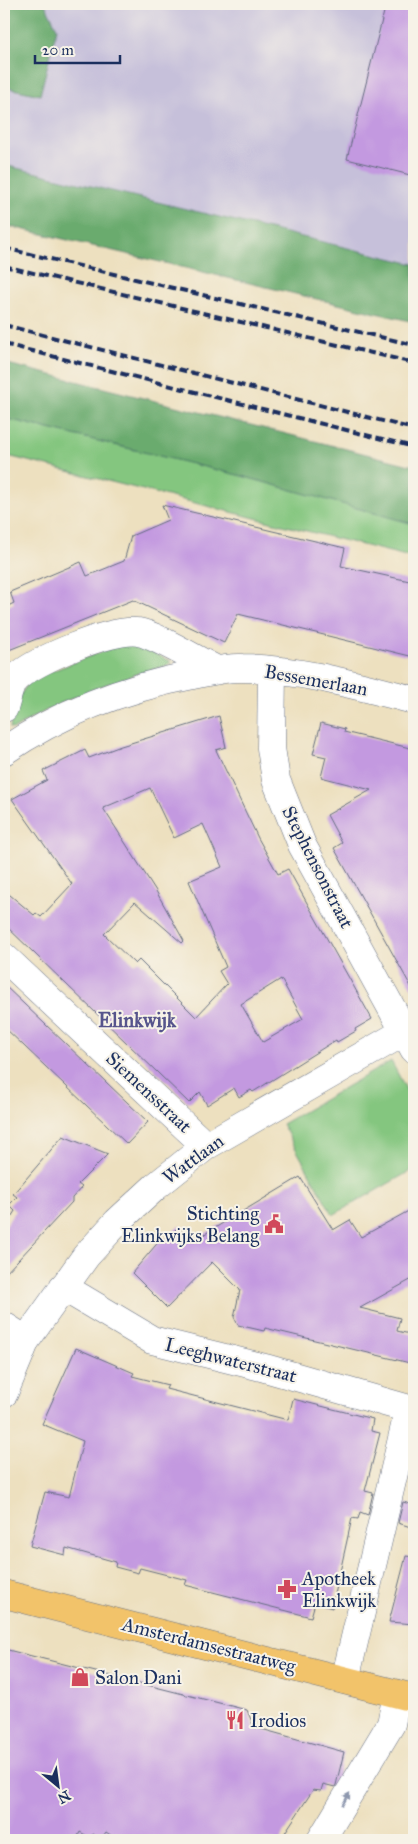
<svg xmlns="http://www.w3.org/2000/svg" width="418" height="1844" viewBox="0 0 418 1844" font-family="'IM FELL Great Primer',serif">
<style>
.industrial{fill:#c6c0da}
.green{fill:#84c67f;stroke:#507a6e}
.forest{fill:#6bab6e;stroke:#436d66}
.building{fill:#c399e0;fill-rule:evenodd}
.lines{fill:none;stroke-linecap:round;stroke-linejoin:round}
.minor-casing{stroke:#646d80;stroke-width:29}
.major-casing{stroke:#646d80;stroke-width:29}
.minor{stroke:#fff;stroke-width:28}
.major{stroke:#f2c36a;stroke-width:28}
.rail{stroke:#1b2f5e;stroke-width:4;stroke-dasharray:8 4;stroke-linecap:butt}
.oneway{fill:#8d97ae}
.labels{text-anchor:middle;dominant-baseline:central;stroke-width:4;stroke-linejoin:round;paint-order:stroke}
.street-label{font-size:19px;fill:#1b2f5e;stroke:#f7f3e8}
.poi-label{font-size:19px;fill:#1b2f5e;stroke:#f7f3e8;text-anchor:start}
.neighbourhood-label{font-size:20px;font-weight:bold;fill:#56548c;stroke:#f7f3e8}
</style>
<rect width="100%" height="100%" fill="#f7f3e8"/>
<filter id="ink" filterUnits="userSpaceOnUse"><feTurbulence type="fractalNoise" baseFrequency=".02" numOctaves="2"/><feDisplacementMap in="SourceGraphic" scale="10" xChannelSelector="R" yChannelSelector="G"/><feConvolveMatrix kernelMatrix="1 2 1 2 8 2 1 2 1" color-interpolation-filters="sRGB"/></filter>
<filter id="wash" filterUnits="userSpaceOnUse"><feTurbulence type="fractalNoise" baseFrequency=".0096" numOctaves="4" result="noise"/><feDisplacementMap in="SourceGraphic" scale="20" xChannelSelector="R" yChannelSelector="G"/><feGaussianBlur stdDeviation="1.12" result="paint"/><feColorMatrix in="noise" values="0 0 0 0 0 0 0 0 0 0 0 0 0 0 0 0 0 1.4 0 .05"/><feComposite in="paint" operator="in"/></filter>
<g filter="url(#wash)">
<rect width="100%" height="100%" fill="#ede0bf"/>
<path class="industrial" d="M4,4H414V294L4,197Z"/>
<path class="green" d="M4,418L242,476L414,524V558L4,455Z
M129,641L172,662L169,665C114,679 62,699 14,729L10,728L13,709L29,680Z
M391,1061L414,1104V1169L333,1215L282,1124Z"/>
<path class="forest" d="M4,4H45L57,28L40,95L4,87L8,67L4,62Z
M4,165L414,264V322L4,225Z
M4,363L414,466V524L242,476L4,418Z"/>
<g id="blocks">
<path class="building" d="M386,4H414V176L347,159Z
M162,505L345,548L341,566L414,582V657L238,614L224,643L133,600L4,652V608L14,603L10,592L81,562L87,576L124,561L131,536L168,520Z
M219,716L226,747L216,750L258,838L278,874L288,869L372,1019L355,1029L356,1031L337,1042L336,1040L253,1092L251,1090L239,1097L234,1088L207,1105L200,1092L189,1103L4,924V890L34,915L36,913L41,917L72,884L12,799L47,780L43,771L85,750L89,758L121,746ZM150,788L174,838L203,824L222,867L189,881L226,967L219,971L227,984L196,1017L139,960L135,964L104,934L135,902L182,943L184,941L156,891L103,808ZM281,979L303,1019L263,1042L241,1004Z
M321,723L345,729L344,732L414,749V992L334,848L342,843L327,815L371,790L321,777L326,757L313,754Z
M4,985L148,1122L127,1144L4,1027Z
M63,1136L108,1154L78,1184L82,1187L72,1198V1202L4,1275V1228L15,1211L9,1205L17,1197L13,1194Z
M300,1177L333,1230L350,1220L361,1237L414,1208V1278L360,1308L400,1318L397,1331L414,1335V1364L265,1328L264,1331L238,1325L234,1317L240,1290L212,1262L167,1308L132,1273L161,1239H166L179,1226L193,1241Z
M76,1348L134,1373L132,1376L168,1385L166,1389L245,1409L288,1420L293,1399L373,1419L371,1431L380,1433L365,1491L373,1493L368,1515L360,1512L358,1519L352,1518L332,1608L315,1603L311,1617L185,1585L187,1580L140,1568L138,1573L115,1567L116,1562L66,1548L65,1555L30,1546L45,1492L69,1497L83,1441L42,1424Z
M403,1502L414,1505V1528L398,1523Z
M406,1556L414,1557V1624L389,1622Z
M4,1649L247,1710L254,1727L344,1752L336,1785L335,1787L323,1784L321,1791L313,1790L280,1840H218L211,1837L209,1840H118L106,1832L101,1839L93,1834L91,1838L80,1832L76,1840H4Z"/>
</g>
</g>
<g filter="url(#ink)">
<use href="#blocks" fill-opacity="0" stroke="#646d80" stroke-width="1"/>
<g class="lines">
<g class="minor-casing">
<path id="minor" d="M272,671L271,748L276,780L302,845L414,1049
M4,708C7,700 9,685 15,679C34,660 112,628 138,632C154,634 200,662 217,670
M4,751C61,712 125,688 193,675C209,672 226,667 242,668C300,669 358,686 414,700
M4,957L206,1146
M63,1287L152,1340L265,1368L409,1409
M4,1326L26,1340
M4,1393L26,1340L86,1256L117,1222L155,1187L206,1146L404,1032
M345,1680L409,1409H414
M321,1840L391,1724L397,1694"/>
</g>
<g class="major-casing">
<path id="major" d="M4,1594L414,1698"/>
</g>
<use href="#minor" class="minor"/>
<use href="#major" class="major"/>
<path class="rail" d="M4,248L414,345
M4,266L414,363
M4,325L414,429
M4,344L414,447"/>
</g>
<defs><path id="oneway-solid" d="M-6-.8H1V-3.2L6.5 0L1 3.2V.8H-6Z" transform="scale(1.25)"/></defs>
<use class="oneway" href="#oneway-solid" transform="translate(346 1799) rotate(-59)"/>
</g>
<defs>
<g id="civic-bare" transform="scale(1.5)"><path d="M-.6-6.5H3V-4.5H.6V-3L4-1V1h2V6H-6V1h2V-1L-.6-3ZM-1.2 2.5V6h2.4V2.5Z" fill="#d1495b" stroke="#f7f3e8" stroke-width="2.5" paint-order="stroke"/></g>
<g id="pharmacy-bare" transform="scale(1.5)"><path d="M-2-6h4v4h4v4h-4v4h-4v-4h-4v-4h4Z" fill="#d1495b" stroke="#f7f3e8" stroke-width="2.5" paint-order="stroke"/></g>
<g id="shop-bare" transform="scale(1.5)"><path d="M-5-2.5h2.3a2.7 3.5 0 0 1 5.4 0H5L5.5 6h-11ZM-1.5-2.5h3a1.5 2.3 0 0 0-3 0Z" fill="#d1495b" stroke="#f7f3e8" stroke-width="2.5" paint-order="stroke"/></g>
<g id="restaurant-bare" transform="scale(1.5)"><path d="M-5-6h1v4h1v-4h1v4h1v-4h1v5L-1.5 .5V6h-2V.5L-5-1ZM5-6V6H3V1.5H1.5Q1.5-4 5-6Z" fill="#d1495b" stroke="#f7f3e8" stroke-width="2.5" paint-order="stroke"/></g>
</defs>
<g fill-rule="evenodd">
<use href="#civic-bare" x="274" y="1224"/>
<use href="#pharmacy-bare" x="287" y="1589"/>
<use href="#shop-bare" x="80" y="1677"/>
<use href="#restaurant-bare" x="235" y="1720"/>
</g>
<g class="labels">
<g class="street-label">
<text transform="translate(316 680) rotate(10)">Bessemerlaan</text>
<text transform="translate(318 867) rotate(63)">Stephensonstraat</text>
<text transform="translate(149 1092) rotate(43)">Siemensstraat</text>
<text transform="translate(193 1159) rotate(-36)">Wattlaan</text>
<text transform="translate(231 1360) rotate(14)">Leeghwaterstraat</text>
<text transform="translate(209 1645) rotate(14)">Amsterdamsestraatweg</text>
</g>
<g class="poi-label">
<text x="259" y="1213" text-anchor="end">Stichting<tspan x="259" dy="22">Elinkwijks Belang</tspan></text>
<text x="302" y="1578">Apotheek<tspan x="302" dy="22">Elinkwijk</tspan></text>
<text x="95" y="1677">Salon Dani</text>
<text x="250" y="1720">Irodios</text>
</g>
<g class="neighbourhood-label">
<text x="137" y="1020">Elinkwijk</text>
</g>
</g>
<rect width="418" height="1844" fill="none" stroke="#f7f3e8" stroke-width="20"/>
<g transform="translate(58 1786) rotate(151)" stroke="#f7f3e8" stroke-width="4" paint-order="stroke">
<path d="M0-4L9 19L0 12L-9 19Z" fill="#1b2f5e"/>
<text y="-8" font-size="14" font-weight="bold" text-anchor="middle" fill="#1b2f5e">N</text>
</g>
<path d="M35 55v8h85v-8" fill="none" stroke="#1b2f5e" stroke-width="2.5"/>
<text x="42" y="55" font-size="15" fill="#1b2f5e" stroke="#f7f3e8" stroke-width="4" paint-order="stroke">20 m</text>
</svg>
